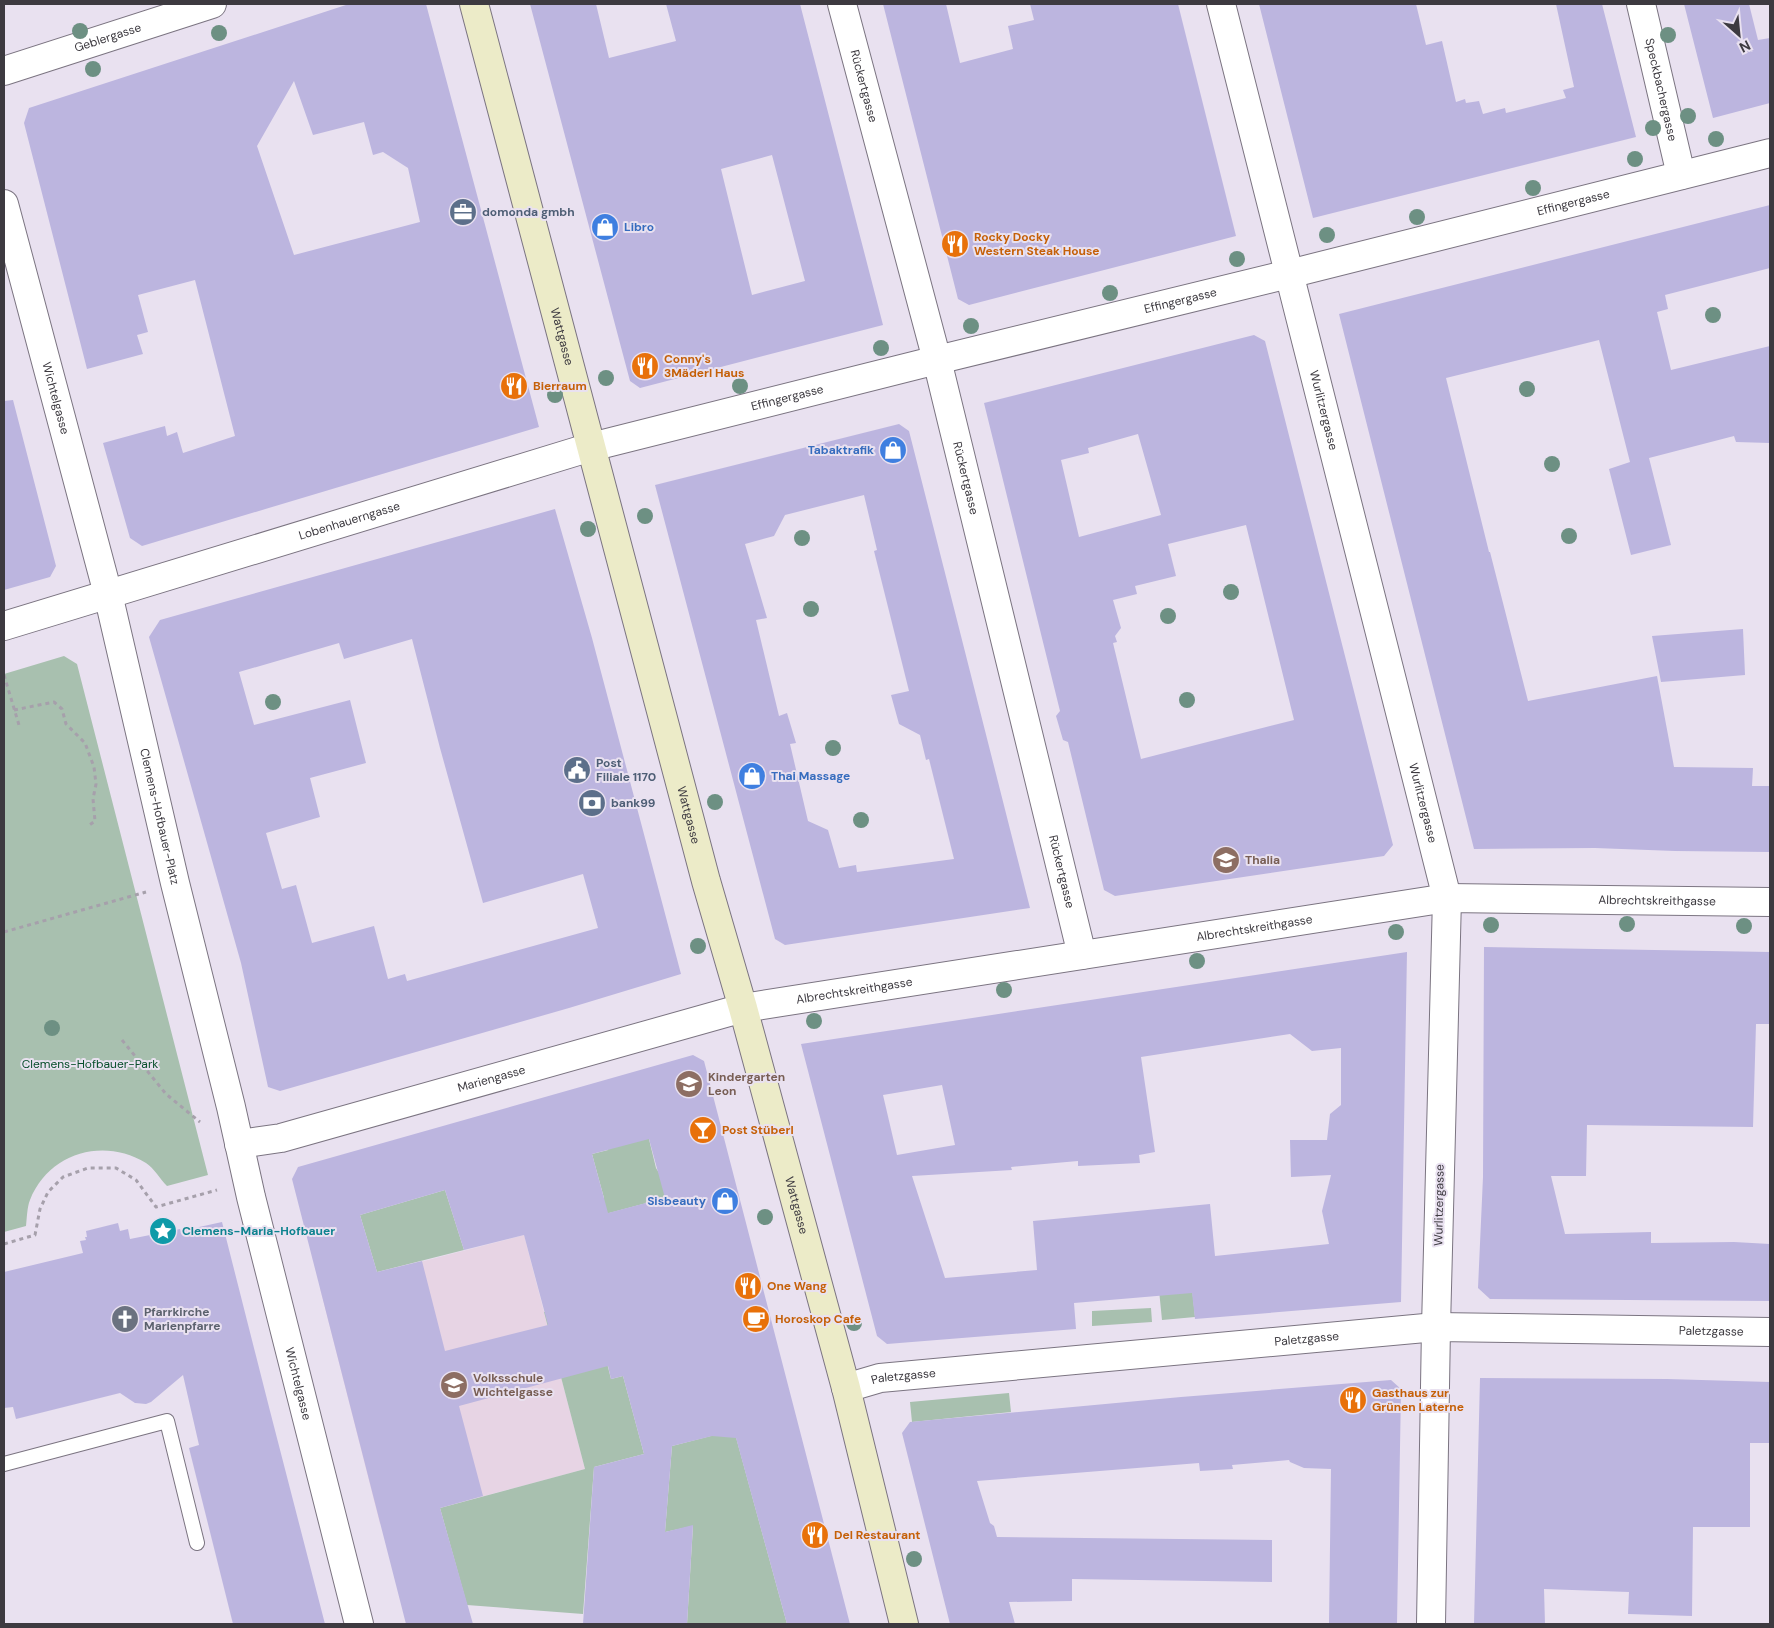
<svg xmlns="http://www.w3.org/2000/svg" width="1774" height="1628" viewBox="0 0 1774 1628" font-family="'DM Sans',sans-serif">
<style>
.education{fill:#e7d4e4}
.green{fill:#a8c0af}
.building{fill:#bcb5df;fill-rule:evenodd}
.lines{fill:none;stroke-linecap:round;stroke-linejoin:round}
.service-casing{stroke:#7b7481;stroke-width:16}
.minor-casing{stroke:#7b7481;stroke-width:30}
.secondary-casing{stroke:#7b7481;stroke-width:30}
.path{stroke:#a6a0ab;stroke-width:3;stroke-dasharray:4 4;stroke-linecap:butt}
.service{stroke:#fff;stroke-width:14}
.minor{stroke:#fff;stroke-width:28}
.secondary{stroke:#ecebc8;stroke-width:28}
.tree{fill:#6d9083}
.labels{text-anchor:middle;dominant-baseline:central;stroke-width:4;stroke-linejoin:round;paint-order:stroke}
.street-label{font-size:12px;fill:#3d3a40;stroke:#e9e1f0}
.service-label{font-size:12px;font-weight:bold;fill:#4e5e75;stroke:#e9e1f0;text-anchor:start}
.shop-label{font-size:12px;font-weight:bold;fill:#366cbe;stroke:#e9e1f0;text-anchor:start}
.food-label{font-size:12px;font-weight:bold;fill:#c56008;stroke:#e9e1f0;text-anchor:start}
.education-label{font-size:12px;font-weight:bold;fill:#785e54;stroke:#e9e1f0;text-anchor:start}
.park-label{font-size:12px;fill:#074e2a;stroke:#e9e1f0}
.culture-label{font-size:12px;font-weight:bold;fill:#0d838f;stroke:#e9e1f0;text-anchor:start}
.worship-label{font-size:12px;font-weight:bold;fill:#5b616d;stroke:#e9e1f0;text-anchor:start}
</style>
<rect width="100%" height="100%" fill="#e9e1f0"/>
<path class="education" d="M524,1235L585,1469L380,1524L320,1288Z"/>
<path class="green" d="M64,656L77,664L208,1175L167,1186C160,1179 154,1168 146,1163C103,1137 49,1153 30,1200C27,1207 27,1218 26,1226L4,1232V674Z
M647,1131L656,1168L673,1196L598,1216L604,1198L592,1154L608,1150L607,1142Z
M445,1190L464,1250L377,1272L360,1215Z
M1189,1258L1195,1317L1162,1320L1156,1260Z
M591,1300L611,1379L623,1376L644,1454L594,1467L583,1614L467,1605L440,1508L585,1469L544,1312Z
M1151,1308L1152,1322L1092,1326V1311Z
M1009,1393L1011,1412L912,1422L910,1402Z
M734,1430L787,1624H687L693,1526L665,1532L672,1446Z"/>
<path class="building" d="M349,4H426L539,427L142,546L130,538L103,443L165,426L167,436L177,432L183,453L235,436L195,280L138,295L148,332L137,335L143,354L87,369L24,123L29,108ZM294,81L313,135L364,122L373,155L383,152L408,168L420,222L294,255L257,146Z
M530,4H596L609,58L676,41L666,4H800L883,325L640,388L630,381ZM772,155L805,281L752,295L721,169Z
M883,4H946L960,63L1013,49L1008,26L1034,20L1030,4H1178L1236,236L969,305L958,299Z
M1259,4H1416L1426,45L1442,41L1456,102L1465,99L1466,103L1479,101L1483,114L1505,108L1506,113L1566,98L1563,90L1574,87L1556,4H1602L1636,137L1313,218Z
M1684,4H1749L1758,40L1770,38V103L1713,118Z
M1770,205V268L1665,295L1668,309L1657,312L1671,370L1770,346V443L1736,442L1734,436L1649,458L1671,545L1631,555L1609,469L1630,462L1599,340L1446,378L1489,552H1490L1528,701L1657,676L1674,767L1753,768L1752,786H1770V852L1675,851L1595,848L1474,849L1339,314Z
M1254,335L1265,341L1393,845L1384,856L1115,896L1104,890L1068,742L1063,740L1056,716L1060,711L984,403ZM1138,434L1161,515L1079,537L1061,460L1089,453L1088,448ZM1246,525L1294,720L1141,759L1113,643L1117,642L1115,636L1121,628L1113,600L1137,594L1135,586L1176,576L1168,544Z
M13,400L56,566L50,577L4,590V401Z
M899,424L909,431L1030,908L785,945L775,939L655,485ZM864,495L877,550L874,551L909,691L891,695L899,724L920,735L926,760L929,759L954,859L857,872L856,865L839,868L828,830L808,821L790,744L796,743L787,713L779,716L756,620L767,618L745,544L774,536L785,515Z
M555,509L592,638L681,974L569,1008L280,1091L268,1087L241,963L149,637L160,620ZM412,639L440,748L483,903L583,874L598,928L407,981L405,974L388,979L374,926L312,943L296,885L282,889L266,833L320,817L310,778L366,763L350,700L254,725L239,672L339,643L344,659Z
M1743,629L1745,675L1661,682L1652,636Z
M1484,947L1770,952V1024H1756L1753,1127L1587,1125L1586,1176H1551L1565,1234L1651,1232V1243L1734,1242L1770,1244V1301L1490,1299L1478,1288L1483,1177Z
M1407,952L1401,1302L1195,1319L1192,1293L1074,1303L1076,1329L887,1344L877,1336L801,1044ZM1290,1034L1312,1051L1341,1048V1105L1330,1114L1327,1140H1290L1291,1177L1331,1175L1322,1211L1329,1244L1215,1256L1210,1204L1033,1221L1037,1270L945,1278L912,1176L1012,1170L1011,1167L1078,1161V1166L1140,1163L1139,1155L1155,1152L1141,1057ZM942,1085L955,1145L897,1155L883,1095Z
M693,1055L704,1061L850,1624H787L736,1438L712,1436L672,1446L665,1532L693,1525L687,1624H583L594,1467L644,1454L623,1376L611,1379L608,1366L459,1406L483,1496L440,1508L473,1624H406L292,1179L298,1167ZM649,1139L665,1198L608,1213L592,1154ZM445,1190L464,1250L524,1235L548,1325L445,1351L422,1261L377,1272L360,1215Z
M222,1222L270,1411L325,1624H233L189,1448L199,1445L183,1375L151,1402L146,1404L135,1403L120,1393L16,1419L13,1407L4,1408V1272L83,1253L80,1241L86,1240L85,1237H87L86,1231L118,1223L120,1231L128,1229L130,1239L180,1229L181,1231Z
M1480,1378L1667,1379L1770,1382V1443H1750V1527H1693L1692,1616L1628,1614L1629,1592L1544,1589L1545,1624H1474Z
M1391,1380L1401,1389L1397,1624H1329L1331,1469L1304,1468L1290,1462L1289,1460L1232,1465L1233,1469L1200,1471L1199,1463L977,1481L990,1523L994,1526L997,1537L1272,1540V1582L1072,1579V1601L1009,1602L1015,1624H950L902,1433L910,1422L1181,1397Z"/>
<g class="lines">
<g class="service-casing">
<path id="service" d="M4,1464L167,1421L197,1543"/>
</g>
<g class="minor-casing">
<g id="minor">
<path id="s1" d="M842,4L937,360L1082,955"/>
<path id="s2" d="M1221,4L1447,898L1436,1327L1431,1624"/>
<path id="s3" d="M1641,4L1681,175"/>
<path id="s4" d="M4,71L212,4"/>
<path id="s5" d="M4,204L108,594L175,883L231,1107L251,1197L359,1624"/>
<path id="s6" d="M4,626L591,447L937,360L1289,274L1770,153"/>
<path id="s7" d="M239,1144L281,1138L743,1008L1447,898L1770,902"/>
<path id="s8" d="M846,1388L880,1378L1436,1327L1770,1332"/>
</g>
</g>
<g class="secondary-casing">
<g id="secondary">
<path id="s9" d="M474,4L706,881L743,1008L846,1388L904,1624"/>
</g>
</g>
<path class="path" d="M4,675L19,725
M14,710L54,702L62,709L66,724L85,743L94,767L96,784L93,799L95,821L88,826
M4,932L146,892
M122,1040L166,1094L200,1122
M4,1244L35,1235L40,1209L48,1192L63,1177L88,1168H116L136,1180L156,1207L217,1190"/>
<use href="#service" class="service"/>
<use href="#minor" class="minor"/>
<use href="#secondary" class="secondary"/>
</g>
<g class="tree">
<circle cx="80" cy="31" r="8"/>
<circle cx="219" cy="33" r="8"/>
<circle cx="1668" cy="35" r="8"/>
<circle cx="93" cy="69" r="8"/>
<circle cx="1688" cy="116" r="8"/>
<circle cx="1653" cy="128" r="8"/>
<circle cx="1716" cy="139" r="8"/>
<circle cx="1635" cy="159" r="8"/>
<circle cx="1533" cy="188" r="8"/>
<circle cx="1417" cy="217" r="8"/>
<circle cx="1327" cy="235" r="8"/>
<circle cx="1237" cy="259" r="8"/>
<circle cx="1110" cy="293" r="8"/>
<circle cx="1713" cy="315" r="8"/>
<circle cx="971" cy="326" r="8"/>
<circle cx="881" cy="348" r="8"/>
<circle cx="606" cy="378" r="8"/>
<circle cx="740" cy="386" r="8"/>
<circle cx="1527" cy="389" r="8"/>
<circle cx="555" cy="395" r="8"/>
<circle cx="1552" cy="464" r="8"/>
<circle cx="645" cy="516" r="8"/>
<circle cx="588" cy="529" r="8"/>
<circle cx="1569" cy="536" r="8"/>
<circle cx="802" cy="538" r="8"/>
<circle cx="1231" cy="592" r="8"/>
<circle cx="811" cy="609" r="8"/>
<circle cx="1168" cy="616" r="8"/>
<circle cx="1187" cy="700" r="8"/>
<circle cx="273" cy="702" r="8"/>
<circle cx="833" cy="748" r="8"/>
<circle cx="715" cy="802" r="8"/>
<circle cx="861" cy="820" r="8"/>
<circle cx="1627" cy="924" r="8"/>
<circle cx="1491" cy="925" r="8"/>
<circle cx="1744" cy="926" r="8"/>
<circle cx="1396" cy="932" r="8"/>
<circle cx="698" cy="946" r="8"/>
<circle cx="1197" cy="961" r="8"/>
<circle cx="1004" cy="990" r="8"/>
<circle cx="814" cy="1021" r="8"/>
<circle cx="52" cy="1028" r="8"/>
<circle cx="765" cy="1217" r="8"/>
<circle cx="854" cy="1323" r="8"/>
<circle cx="914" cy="1559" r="8"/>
</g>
<defs>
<g id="office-disc" transform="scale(1.4375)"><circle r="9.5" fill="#5c6f8a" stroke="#e9e1f0"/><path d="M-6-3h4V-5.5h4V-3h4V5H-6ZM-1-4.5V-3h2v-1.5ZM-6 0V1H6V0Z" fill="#fff"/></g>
<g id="shop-disc" transform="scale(1.4375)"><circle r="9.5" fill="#3f7fe0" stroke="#e9e1f0"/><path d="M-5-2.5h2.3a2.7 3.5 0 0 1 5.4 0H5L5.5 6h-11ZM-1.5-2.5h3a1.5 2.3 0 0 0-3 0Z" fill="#fff"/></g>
<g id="restaurant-disc" transform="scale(1.4375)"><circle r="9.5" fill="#e8710a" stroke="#e9e1f0"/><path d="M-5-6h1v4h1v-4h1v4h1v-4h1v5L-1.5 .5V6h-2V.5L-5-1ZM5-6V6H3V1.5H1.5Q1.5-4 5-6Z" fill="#fff"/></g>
<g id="civic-disc" transform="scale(1.4375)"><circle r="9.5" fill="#5c6f8a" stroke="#e9e1f0"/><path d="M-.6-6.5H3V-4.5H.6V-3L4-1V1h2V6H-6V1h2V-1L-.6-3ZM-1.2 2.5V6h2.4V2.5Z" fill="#fff"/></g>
<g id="bank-disc" transform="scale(1.4375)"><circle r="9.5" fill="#5c6f8a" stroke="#e9e1f0"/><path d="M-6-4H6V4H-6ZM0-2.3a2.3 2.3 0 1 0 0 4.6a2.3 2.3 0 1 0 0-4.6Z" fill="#fff"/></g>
<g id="school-disc" transform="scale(1.4375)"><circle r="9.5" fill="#8d6e63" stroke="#e9e1f0"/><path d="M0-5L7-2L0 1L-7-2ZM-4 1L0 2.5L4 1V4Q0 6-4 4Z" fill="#fff"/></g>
<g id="bar-disc" transform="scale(1.4375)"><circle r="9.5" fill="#e8710a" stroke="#e9e1f0"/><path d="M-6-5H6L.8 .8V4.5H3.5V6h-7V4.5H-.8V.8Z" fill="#fff"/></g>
<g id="sight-disc" transform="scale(1.4375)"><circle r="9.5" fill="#0f9aa8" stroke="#e9e1f0"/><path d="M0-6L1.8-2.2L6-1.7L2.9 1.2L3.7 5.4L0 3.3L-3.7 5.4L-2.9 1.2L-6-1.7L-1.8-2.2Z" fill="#fff"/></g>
<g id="church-disc" transform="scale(1.4375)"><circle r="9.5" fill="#6b7280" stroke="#e9e1f0"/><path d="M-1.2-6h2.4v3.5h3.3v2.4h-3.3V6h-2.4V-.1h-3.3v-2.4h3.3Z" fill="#fff"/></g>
<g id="cafe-disc" transform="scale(1.4375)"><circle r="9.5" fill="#e8710a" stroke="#e9e1f0"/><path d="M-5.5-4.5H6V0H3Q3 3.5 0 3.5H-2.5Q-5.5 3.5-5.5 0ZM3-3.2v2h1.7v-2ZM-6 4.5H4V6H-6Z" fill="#fff"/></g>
</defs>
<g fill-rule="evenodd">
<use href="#office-disc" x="463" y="212"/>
<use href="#shop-disc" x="605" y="227"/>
<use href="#restaurant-disc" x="955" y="244"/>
<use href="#restaurant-disc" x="645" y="366"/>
<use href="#restaurant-disc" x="514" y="386"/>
<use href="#shop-disc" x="893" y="450"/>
<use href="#civic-disc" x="577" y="770"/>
<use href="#shop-disc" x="752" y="776"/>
<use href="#bank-disc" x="592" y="803"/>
<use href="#school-disc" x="1226" y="860"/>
<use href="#school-disc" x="689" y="1084"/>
<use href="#bar-disc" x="703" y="1130"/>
<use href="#shop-disc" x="725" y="1201"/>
<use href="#sight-disc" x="163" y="1231"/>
<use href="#restaurant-disc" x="748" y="1286"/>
<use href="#church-disc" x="125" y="1319"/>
<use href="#cafe-disc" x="756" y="1319"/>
<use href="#school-disc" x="454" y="1385"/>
<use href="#restaurant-disc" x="1353" y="1400"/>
<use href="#restaurant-disc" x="815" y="1535"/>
</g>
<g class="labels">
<g class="street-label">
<text stroke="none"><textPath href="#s4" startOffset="109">Geblergasse</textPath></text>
<text stroke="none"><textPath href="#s1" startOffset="85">Rückertgasse</textPath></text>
<text stroke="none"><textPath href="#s3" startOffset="88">Speckbachergasse</textPath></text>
<text stroke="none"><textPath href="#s6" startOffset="1626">Effingergasse</textPath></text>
<text stroke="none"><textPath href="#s6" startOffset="1221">Effingergasse</textPath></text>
<text stroke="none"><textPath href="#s9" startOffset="344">Wattgasse</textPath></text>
<text stroke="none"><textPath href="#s6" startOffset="816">Effingergasse</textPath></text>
<text stroke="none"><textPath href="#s5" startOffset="201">Wichtelgasse</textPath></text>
<text stroke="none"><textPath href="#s2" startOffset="419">Wurlitzergasse</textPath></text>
<text stroke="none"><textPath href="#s1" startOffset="490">Rückertgasse</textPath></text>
<text stroke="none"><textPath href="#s6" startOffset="361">Lobenhauerngasse</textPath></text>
<text stroke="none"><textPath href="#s2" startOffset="824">Wurlitzergasse</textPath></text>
<text stroke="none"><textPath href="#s9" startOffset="839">Wattgasse</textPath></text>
<text stroke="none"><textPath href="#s5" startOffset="632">Clemens-Hofbauer-Platz</textPath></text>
<text stroke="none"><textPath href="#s1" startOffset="895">Rückertgasse</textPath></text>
<text stroke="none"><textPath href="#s7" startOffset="1445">Albrechtskreithgasse</textPath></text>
<text stroke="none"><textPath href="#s7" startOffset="1040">Albrechtskreithgasse</textPath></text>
<text stroke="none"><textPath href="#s7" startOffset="635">Albrechtskreithgasse</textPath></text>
<text stroke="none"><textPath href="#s7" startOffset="261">Mariengasse</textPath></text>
<text stroke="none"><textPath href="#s9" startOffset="1244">Wattgasse</textPath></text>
<text transform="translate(1439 1205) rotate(-89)">Wurlitzergasse</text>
<text stroke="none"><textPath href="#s8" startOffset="869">Paletzgasse</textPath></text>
<text stroke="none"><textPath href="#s8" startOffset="464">Paletzgasse</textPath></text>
<text stroke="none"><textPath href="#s8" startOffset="59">Paletzgasse</textPath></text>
<text stroke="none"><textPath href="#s5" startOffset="1216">Wichtelgasse</textPath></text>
</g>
<g class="service-label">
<text x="482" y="212">domonda gmbh</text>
<text x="596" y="763">Post<tspan x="596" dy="14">Filiale 1170</tspan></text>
<text x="611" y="803">bank99</text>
</g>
<g class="shop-label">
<text x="624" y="227">Libro</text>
<text x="874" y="450" text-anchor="end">Tabaktrafik</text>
<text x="771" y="776">Thai Massage</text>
<text x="706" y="1201" text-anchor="end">Sisbeauty</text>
</g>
<g class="food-label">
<text x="974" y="237">Rocky Docky<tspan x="974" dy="14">Western Steak House</tspan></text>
<text x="664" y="359">Conny's<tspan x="664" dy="14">3Mäderl Haus</tspan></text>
<text x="533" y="386">Bierraum</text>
<text x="722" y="1130">Post Stüberl</text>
<text x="767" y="1286">One Wang</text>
<text x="775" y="1319">Horoskop Cafe</text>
<text x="1372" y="1393">Gasthaus zur<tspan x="1372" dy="14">Grünen Laterne</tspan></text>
<text x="834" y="1535">Del Restaurant</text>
</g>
<g class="education-label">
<text x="1245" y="860">Thalia</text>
<text x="708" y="1077">Kindergarten<tspan x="708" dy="14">Leon</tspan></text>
<text x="473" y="1378">Volksschule<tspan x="473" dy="14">Wichtelgasse</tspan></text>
</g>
<g class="park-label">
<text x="90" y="1064">Clemens-Hofbauer-Park</text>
</g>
<g class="culture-label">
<text x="182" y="1231">Clemens-Maria-Hofbauer</text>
</g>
<g class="worship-label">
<text x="144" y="1312">Pfarrkirche<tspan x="144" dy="14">Marienpfarre</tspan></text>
</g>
</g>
<rect width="1774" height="1628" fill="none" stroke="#3d3a40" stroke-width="10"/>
<g transform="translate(1739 35) rotate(153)" stroke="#e9e1f0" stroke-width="4" paint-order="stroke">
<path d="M0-4L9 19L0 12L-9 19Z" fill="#3d3a40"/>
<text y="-8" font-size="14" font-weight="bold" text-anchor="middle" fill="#3d3a40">N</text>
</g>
</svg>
